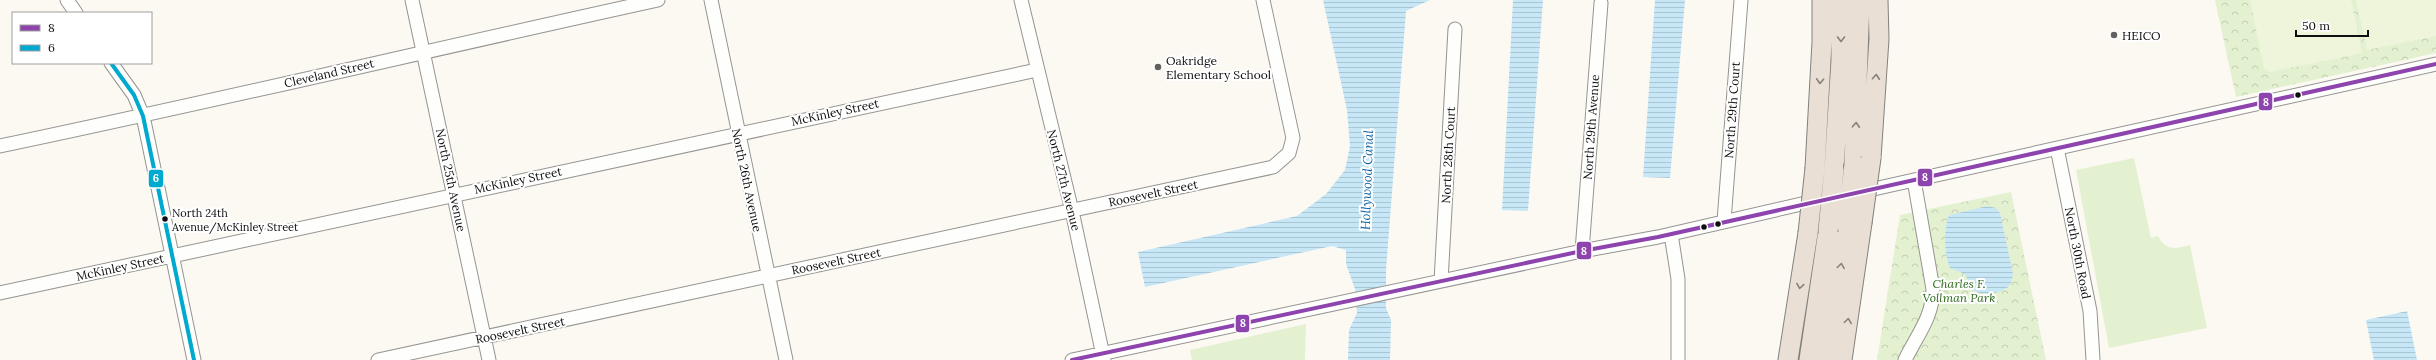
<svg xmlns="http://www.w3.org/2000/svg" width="2436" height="360" viewBox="0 0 2436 360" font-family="Lora,serif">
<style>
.grass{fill:#e4f1d1}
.park{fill:url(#park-crowns)}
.pitch{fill:#eef5db}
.water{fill:url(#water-rules)}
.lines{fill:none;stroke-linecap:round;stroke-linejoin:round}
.minor-casing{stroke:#959491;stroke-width:15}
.highway-casing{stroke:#82817e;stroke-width:21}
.minor{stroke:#fefefd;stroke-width:13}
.highway{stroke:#eadfd4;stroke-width:19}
.highway-bridge-casing{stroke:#82817e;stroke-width:21;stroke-linecap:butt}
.highway-bridge{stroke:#eadfd4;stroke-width:19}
.bus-1-casing{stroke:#fff;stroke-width:7}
.bus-2-casing{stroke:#fff;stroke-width:7}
.bus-1{stroke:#8e44ad;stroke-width:4}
.bus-2{stroke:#00a9ce;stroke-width:4}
.oneway{stroke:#87817b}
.poi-dot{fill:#61605e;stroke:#fff;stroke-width:1.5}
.bus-dot{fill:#0e0e0e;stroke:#fff;stroke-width:1.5}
.labels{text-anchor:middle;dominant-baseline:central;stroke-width:4;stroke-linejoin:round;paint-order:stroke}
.bus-label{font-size:11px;fill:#0e0e0e;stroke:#fff;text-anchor:start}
.poi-label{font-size:12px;fill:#0e0e0e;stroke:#fff;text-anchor:start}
.street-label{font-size:12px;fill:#0e0e0e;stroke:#fff}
.park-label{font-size:12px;font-style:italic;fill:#2c681b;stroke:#fff}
.water-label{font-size:13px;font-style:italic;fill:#1266a5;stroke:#fff}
.line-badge{stroke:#fff;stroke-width:1.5}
.badge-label{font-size:11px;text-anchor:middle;font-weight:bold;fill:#fff}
</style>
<defs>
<pattern id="park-crowns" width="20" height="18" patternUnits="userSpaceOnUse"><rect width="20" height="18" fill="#e4f1d1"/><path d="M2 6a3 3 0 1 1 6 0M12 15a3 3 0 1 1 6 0" fill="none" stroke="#c2cdb2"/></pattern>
<pattern id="water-rules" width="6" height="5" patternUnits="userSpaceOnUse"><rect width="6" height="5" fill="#c7e7f7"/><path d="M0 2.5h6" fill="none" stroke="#aac5d3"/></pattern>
</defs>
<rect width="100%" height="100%" fill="#fbf9f2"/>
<path class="grass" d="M2134,158L2151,238L2158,236C2166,251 2175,249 2190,245L2207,328L2109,348L2076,170Z
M1306,324L1305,360H1192L1190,350Z"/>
<path class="park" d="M2215,0H2436V53L2236,97Z
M2011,192L2046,360H1877L1900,215Z"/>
<path class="pitch" d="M2250,0H2351L2362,53L2270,72L2264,68Z
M2356,0H2436V36L2367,50Z"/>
<path class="water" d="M1323,0H1430L1406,11L1386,270V308L1391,320L1390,360H1348L1349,330L1357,313L1355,289L1346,264V250L1332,246L1145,287L1138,252L1297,216L1326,194L1345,170L1350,146L1347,110Z
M1513,0H1543L1528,211L1502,210Z
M1655,0H1685L1670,178L1643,177Z
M1987,206L1996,208L2000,213L2013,274C2012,278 2012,283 2009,286C2002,294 1981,296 1972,290L1965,274L1950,268C1944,254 1944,231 1948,217L1950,215Z
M2407,311L2417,360H2374L2366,320Z"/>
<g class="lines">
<g class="minor-casing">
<path id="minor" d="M67,0L76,13
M412,0L489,360
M711,0L786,360
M1021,0L1072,211L1104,360
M111,63L134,95L143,116L194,360
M0,146C220,100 439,48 658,0
M2057,148L2090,311L2093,360
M1860,192L2436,64
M1724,221L1741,0
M1671,234L1678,279V360
M1582,251L1601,3
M1441,281L1455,29
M0,293L1037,70
M378,360L1273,167L1289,153L1293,138L1263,0
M1072,360L1582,251L1658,237L1819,200
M1905,360C1917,335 1933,317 1933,289L1914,180"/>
</g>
<g class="highway-casing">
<path id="highway" d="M1871,158L1879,39L1878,0
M1854,164L1860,0
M1815,168L1822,42V0
M1834,169L1841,60V0
M1788,360L1808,233
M1809,360L1828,231
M1827,360L1847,226
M1842,360L1862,223"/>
</g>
<use href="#minor" class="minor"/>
<use href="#highway" class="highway"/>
<g class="highway-bridge-casing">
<path id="highway-bridge" d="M1862,223L1871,158
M1847,226L1854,164
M1828,231L1834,169
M1808,233L1815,168"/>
</g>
<use href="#highway-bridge" class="highway-bridge"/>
<g class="bus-1-casing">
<path id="bus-1" d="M1072,360L1582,251L1658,237L2436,64"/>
</g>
<g class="bus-2-casing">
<path id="bus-2" d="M111,63L134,95L143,116L194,360"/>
</g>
<use href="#bus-1" class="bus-1"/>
<use href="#bus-2" class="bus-2"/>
</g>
<defs><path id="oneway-chevron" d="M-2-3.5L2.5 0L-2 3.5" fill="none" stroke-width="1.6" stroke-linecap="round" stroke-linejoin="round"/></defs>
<g class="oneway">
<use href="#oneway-chevron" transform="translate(1841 39) rotate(90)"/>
<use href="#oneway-chevron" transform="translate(1876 77) rotate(-86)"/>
<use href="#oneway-chevron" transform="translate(1820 81) rotate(93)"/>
<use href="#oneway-chevron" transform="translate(1856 125) rotate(-87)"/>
<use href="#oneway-chevron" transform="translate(1841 266) rotate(-82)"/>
<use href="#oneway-chevron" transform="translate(1800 286) rotate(99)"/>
<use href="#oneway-chevron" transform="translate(1848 321) rotate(-82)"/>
</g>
<g class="poi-dot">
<circle cx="2114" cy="35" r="4"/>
<circle cx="1158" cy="67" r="4"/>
</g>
<g class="bus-dot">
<circle cx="2298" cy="95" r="3.5"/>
<circle cx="165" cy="219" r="3.5"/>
<circle cx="1718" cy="224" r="3.5"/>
<circle cx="1704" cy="227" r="3.5"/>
</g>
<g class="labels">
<g class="bus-label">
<text x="172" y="213">North 24th<tspan x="172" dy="14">Avenue/McKinley Street</tspan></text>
</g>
<g class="poi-label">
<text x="2122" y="35">HEICO</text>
<text x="1166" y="60">Oakridge<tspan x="1166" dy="14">Elementary School</tspan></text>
</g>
<g class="street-label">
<text transform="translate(329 73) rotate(-13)">Cleveland Street</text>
<text transform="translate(1732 110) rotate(-86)">North 29th Court</text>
<text transform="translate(835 112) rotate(-12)">McKinley Street</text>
<text transform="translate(1591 127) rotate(-86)">North 29th Avenue</text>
<text transform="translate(1448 155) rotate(-87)">North 28th Court</text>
<text transform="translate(451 180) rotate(78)">North 25th Avenue</text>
<text transform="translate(518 180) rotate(-12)">McKinley Street</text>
<text transform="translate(747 180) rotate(78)">North 26th Avenue</text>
<text transform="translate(1064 180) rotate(76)">North 27th Avenue</text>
<text transform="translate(1153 193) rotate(-12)">Roosevelt Street</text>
<text transform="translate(2078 253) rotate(79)">North 30th Road</text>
<text transform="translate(836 261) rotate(-12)">Roosevelt Street</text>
<text transform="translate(120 267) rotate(-12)">McKinley Street</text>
<text transform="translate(520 330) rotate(-12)">Roosevelt Street</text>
</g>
<g class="park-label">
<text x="1959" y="283">Charles F.<tspan x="1959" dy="14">Vollman Park</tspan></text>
</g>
<g class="water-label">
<text transform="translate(1367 180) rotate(-88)">Hollywood Canal</text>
</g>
</g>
<g class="line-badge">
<rect x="2258" y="92" width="15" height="19" rx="4" fill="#8e44ad"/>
<rect x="1917" y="168" width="16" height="19" rx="4" fill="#8e44ad"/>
<rect x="148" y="169" width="16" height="19" rx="4" fill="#00a9ce"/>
<rect x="1576" y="241" width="16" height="19" rx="4" fill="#8e44ad"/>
<rect x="1235" y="314" width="15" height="19" rx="4" fill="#8e44ad"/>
</g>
<g class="badge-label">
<text x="2266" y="106">8</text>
<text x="1925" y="181">8</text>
<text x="156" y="182">6</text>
<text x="1584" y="255">8</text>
<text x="1243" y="327">8</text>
</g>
<rect x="12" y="12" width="140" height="52" fill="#ffffff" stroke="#9f9f9f"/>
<rect x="20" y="25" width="20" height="6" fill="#8e44ad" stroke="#9f9f9f"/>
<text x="48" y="32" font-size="12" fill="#0e0e0e">8</text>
<rect x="20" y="45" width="20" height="6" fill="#00a9ce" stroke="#9f9f9f"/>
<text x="48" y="52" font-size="12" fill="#0e0e0e">6</text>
<path d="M2296 30v6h72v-6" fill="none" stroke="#0e0e0e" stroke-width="2"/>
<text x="2302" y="30" font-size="12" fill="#0e0e0e" stroke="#ffffff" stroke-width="3" paint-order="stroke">50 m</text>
</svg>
